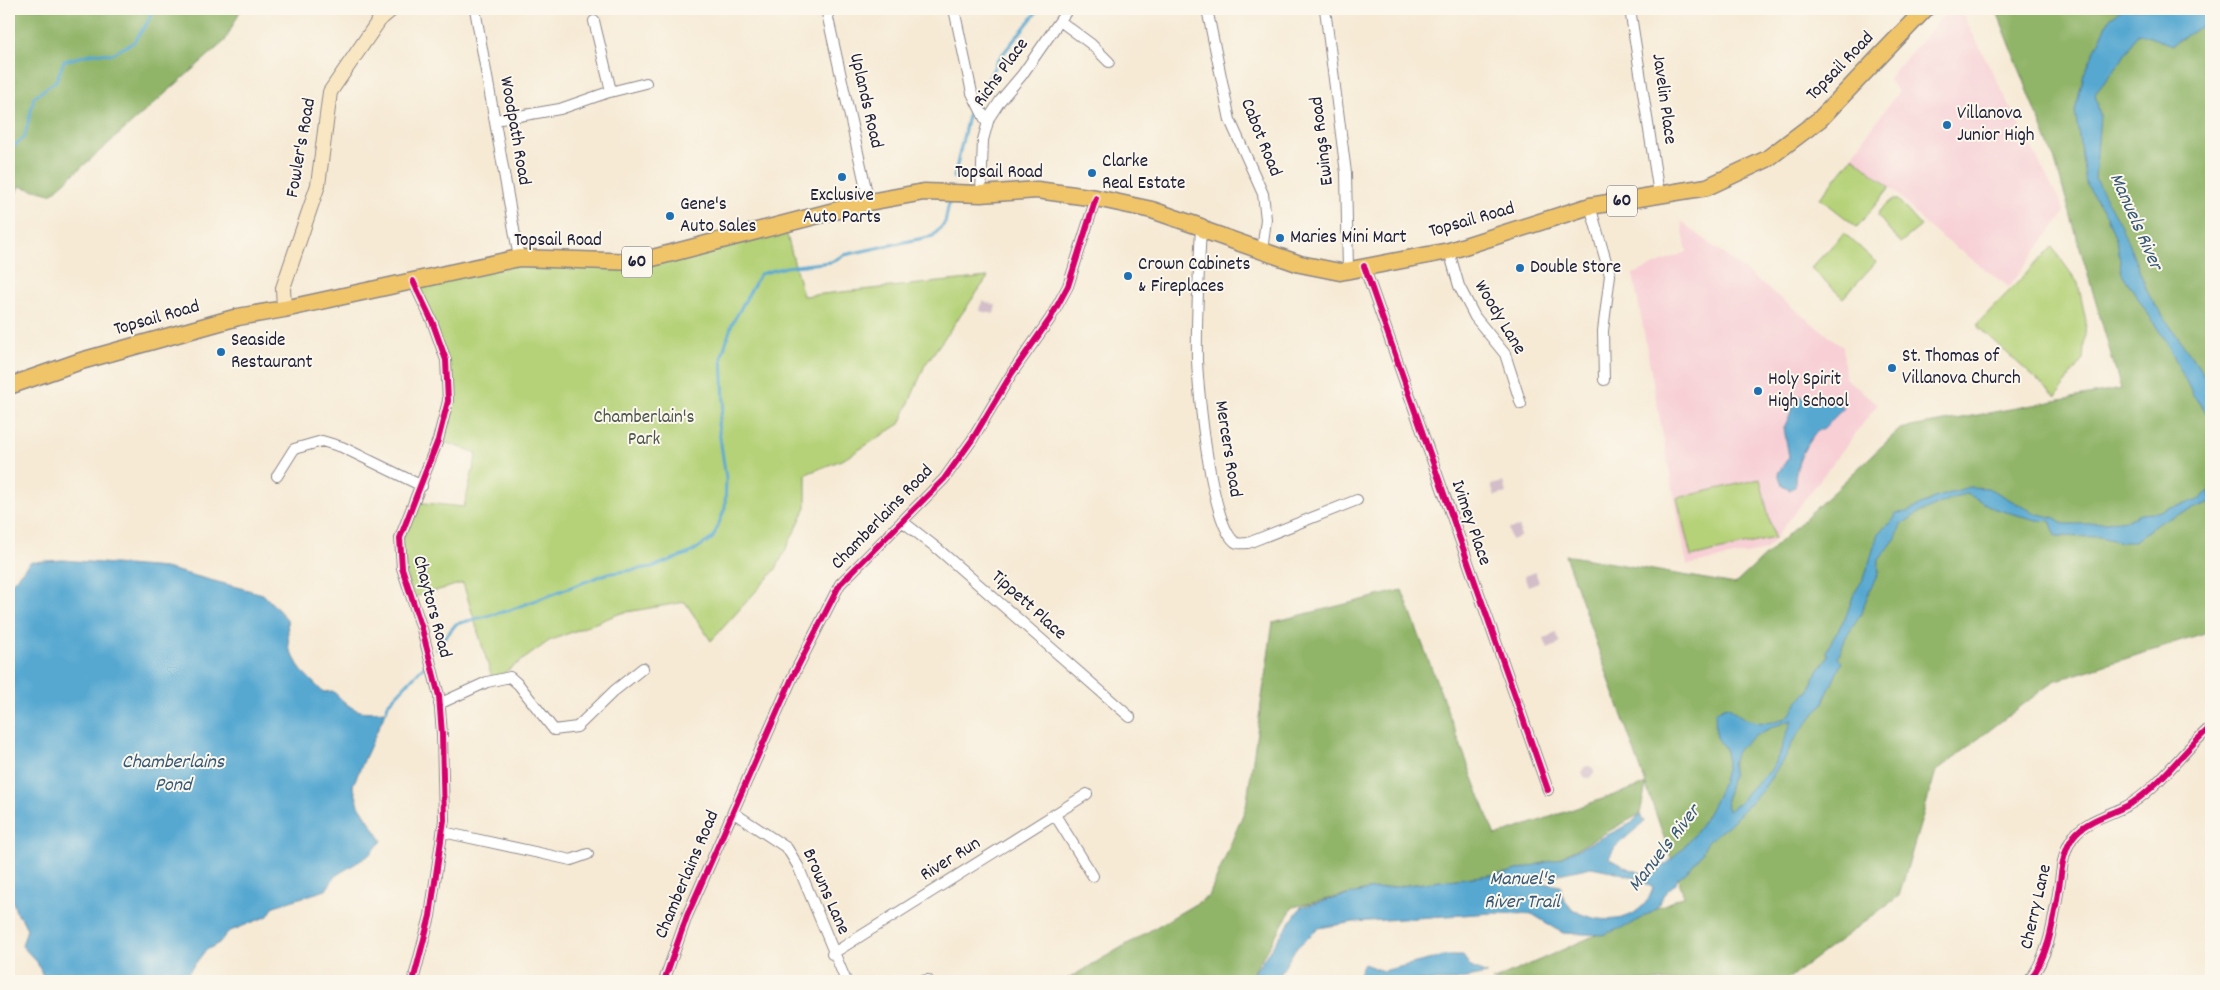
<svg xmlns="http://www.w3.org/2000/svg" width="2220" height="990" viewBox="0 0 2220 990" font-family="Dekko,sans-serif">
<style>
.built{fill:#f7cfd5}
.industrial{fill:#d2bdc8}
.green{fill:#b5d278;stroke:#6c7a5a}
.forest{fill:#90b468;stroke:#596b52}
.water{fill:#56a8d1;stroke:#3c6586;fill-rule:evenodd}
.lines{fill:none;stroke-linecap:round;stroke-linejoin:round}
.stream{stroke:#56a8d1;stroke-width:3}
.street-casing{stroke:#8c8688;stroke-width:12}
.secondary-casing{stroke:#8c8688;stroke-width:16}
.primary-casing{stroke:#8c8688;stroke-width:19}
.street{stroke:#fff;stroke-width:10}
.secondary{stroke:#f9e7c3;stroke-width:14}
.primary{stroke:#f0c469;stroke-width:16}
.cycleway-casing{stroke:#fbf7ec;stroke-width:9}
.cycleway{stroke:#d6006c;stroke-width:6}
.poi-dot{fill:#1f6fb2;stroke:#fbf7ec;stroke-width:2}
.labels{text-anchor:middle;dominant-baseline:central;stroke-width:4;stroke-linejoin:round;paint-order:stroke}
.shield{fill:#fbf7ec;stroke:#636270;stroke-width:1}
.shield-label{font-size:18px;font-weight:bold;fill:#22223b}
.street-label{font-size:19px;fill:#22223b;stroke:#fbf7ec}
.poi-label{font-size:19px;fill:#22223b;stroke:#fbf7ec;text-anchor:start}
.park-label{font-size:19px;fill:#4e574d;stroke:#fbf7ec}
.water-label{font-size:20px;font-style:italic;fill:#375877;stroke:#fbf7ec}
</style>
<rect width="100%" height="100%" fill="#fbf7ec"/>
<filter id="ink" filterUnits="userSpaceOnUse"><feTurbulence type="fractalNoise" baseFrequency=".02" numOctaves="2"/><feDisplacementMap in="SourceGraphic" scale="10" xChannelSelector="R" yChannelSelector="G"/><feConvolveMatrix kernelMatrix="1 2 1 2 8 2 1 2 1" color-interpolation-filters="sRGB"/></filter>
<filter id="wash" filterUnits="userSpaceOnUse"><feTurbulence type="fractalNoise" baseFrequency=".0096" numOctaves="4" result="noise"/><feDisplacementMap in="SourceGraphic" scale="20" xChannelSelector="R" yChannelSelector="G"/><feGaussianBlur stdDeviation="1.12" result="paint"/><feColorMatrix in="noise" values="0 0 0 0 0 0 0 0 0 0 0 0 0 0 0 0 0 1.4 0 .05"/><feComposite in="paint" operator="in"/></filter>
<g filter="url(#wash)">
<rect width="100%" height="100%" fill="#f6ead5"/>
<path class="built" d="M1949,9H1960L2065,212L2009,287L1926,225L1896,192L1850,158L1898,92L1888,79Z
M1681,221L1843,347L1845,378L1878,404L1766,550L1687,565L1633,274L1687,252Z"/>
<path class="industrial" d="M982,301L996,305L994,314L980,311Z
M1503,482L1506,493L1495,496L1491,485Z
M1520,527V537L1511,540L1508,529Z
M1535,572L1539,582L1528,586L1524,576Z
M1556,633L1561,643L1548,649L1544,639Z
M1582 772a6 6 0 1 1 12 0a6 6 0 1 1-12 0Z"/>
<path class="green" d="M1853,157L1890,187L1857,227L1820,198Z
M1892,200H1898L1921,226L1900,243L1878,216L1879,211Z
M784,224L803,296L988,277L925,365L900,424L844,459L806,474V508L776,569L711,641L685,602L621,613L549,641L493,681L463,583L411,598L400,538L415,502L464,507L477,453L438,440L448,401L446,360L413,281L519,258L637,262Z
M1844,233L1876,262L1843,298L1811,268Z
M2052,247L2078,283L2086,321L2083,359L2056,397L1978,327V323Z
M1760,479L1774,538L1691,557L1677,498Z"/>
<path class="forest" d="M9,9H241L225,41L51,194L19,186L9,209Z
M2003,9H2211V632L2054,681L1936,771L1899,896L1785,981H1492L1684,896L1646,785L1640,814L1558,859L1506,873L1368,890L1293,907L1248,981H1064L1209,896L1246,807L1273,622L1402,590L1495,836L1646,784L1565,555L1735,584L1900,429L2121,389L2054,158L1998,14Z"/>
<path class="water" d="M2122,9H2211V20L2172,45L2138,33L2121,61L2095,94L2100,115L2095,179L2121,226L2150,297L2211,385V418L2193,395L2165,340L2121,272L2118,245L2107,216L2086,184L2075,111L2084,74L2110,18Z
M1830,395L1844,408L1822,430H1818C1805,443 1794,468 1795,486L1790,490L1782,486L1778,473L1789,457L1784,428L1798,396L1814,401Z
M1969,487L1988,488L2035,513L2055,518L2064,524H2085L2128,520L2140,514L2153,513L2196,501L2211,490V502L2160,522L2133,542H2121L2100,537L2056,536L2050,521L2036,520L1995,509L1967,494L1957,496L1915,515L1901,525L1896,538L1879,560L1878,574L1869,592L1860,616L1846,637L1838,658L1842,662L1823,703L1793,741L1786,756L1762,791L1729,825L1707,842L1701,855L1686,873L1677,878L1676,883L1664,894L1656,909L1630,925L1602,935L1563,933L1532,914L1493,913L1354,922L1319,928L1295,949L1276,981H1248L1301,907L1368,890L1506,873L1558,859L1632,823L1640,814L1644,822L1615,847L1609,858L1627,868L1652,876C1683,851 1702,829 1718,793C1723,781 1729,765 1726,752C1725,747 1720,743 1718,739C1714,732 1716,720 1715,712L1726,706C1733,708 1735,713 1742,717C1755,724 1779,726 1790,714C1798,705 1798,695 1810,691L1813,679L1828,656L1826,651L1846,616L1854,594L1865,576L1878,533L1894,519L1896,513L1907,512L1934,498ZM1792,720L1779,755L1770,771L1751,788L1742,800L1728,811C1724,799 1729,789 1732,777C1734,772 1732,767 1733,761C1737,740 1774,726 1792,720ZM1591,867C1612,871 1636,875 1653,888C1650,897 1646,904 1638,910C1617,929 1560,919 1561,886L1543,883L1545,877Z
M63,560L165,568L263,594L287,619L289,648L301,670L323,692L333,691C354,712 356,713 386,711L353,785L359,805L382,841L368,856L335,876L326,890L274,906L268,916L228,932L219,943L205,951L188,973L185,981H45L37,962L22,946L27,929L21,917L17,915L13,902L9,899V586L30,562Z
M1444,956H1463L1471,967L1487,974L1451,981H1355L1364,964L1383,971Z"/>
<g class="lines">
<path class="stream" d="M981,93L998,60L1039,9
M9,151L25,136L34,97L56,81L64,61L95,53L112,54L134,42L149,20L153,9
M954,178L970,107
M436,649L456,624L510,610L606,574L652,567L690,553L713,538L725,508L726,478L718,424L724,404L722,355L732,324L760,274L786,267L831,262L844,255L933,236L945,223L950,198
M386,711L388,704L426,664"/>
</g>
</g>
<g filter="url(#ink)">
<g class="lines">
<g class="street-casing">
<path id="street" d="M475,9L519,258
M826,9L869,202
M954,9L972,93L987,123
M1207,9L1230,120L1263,194L1266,219L1262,252
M1325,9L1346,173L1348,270
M1630,9L1659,194
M594,21L611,91
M1060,21L1091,44L1109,62
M495,120L560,109L606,93L646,83
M981,194L983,140L989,118L1000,101L1022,75L1068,9
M1590,206L1610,275L1603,331L1604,380
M1201,227C1199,271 1196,315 1197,360C1198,388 1211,532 1237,543C1239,544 1245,543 1248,543L1357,500
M1449,251L1459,286L1475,317L1505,354L1521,404
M1364,266L1548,790
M413,281L432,321L446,360L448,401L438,440L400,538L402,568L422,629L439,696L442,734L444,820L430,916L413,981
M277,476L294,449L322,441L342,447L422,486
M902,521L938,549L1130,717
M439,704L487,682L510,677L519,685L554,730L577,727L614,691L643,668
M734,813L787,848L798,866L846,981
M1055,815L1093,876
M443,832L571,860L588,854
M832,954L1087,794
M664,981L687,916L793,676L840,584L944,479L972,440L1012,373L1050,319L1068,286L1096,198
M923,981L928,980
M2029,981C2051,953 2054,915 2060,881C2062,866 2064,850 2073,837C2086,819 2114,814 2132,803C2163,783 2183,750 2211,727"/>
</g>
<g class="secondary-casing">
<path id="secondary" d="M284,309L283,288L318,185L330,92L380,19L392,9"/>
</g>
<g class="primary-casing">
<path id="primary" d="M9,386L81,361L238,317L284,309L519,258L637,262L869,202L924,192L981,194L1037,190L1096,198L1152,210L1201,227L1206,231L1300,264L1340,272L1449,251L1590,206L1707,187L1767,159L1820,119L1925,9"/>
</g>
<use href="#street" class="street"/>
<use href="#secondary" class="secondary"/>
<use href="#primary" class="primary"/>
<g class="cycleway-casing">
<path id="cycleway" d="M1364,266L1548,790
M413,281L432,321L446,360L448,401L438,440L400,538L402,568L422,629L439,696L442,734L444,820L430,916L413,981
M664,981L687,916L793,676L840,584L944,479L972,440L1012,373L1050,319L1068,286L1096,198
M2029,981C2051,953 2054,915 2060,881C2062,866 2064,850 2073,837C2086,819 2114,814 2132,803C2163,783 2183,750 2211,727"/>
</g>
<use href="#cycleway" class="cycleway"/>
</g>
</g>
<g class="poi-dot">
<circle cx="1947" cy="125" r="5"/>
<circle cx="1092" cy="173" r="5"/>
<circle cx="842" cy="177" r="5"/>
<circle cx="670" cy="216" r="5"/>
<circle cx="1280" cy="238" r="5"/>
<circle cx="1520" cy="268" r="5"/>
<circle cx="1128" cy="276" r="5"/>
<circle cx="221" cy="352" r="5"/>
<circle cx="1892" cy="368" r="5"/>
<circle cx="1758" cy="391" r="5"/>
</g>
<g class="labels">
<g class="shield">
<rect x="1607" y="185.5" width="30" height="31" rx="4"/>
<rect x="622" y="246.5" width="30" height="31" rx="4"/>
</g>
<g class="shield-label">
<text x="1622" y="201">60</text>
<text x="637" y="262">60</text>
</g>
<g class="street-label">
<text transform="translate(1841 67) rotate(-46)">Topsail Road</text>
<text transform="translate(1002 73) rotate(-54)">Richs Place</text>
<text transform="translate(1663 99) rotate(82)">Javelin Place</text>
<text transform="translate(865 101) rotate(77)">Uplands Road</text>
<text transform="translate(514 131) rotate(80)">Woodpath Road</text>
<text transform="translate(1260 138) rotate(68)">Cabot Road</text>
<text transform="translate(1323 141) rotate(-97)">Ewings Road</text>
<text transform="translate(302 148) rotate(-80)">Fowler's Road</text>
<text x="999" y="173">Topsail Road</text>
<text transform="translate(1472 221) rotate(-16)">Topsail Road</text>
<text x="558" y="241">Topsail Road</text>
<text transform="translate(1499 318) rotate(59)">Woody Lane</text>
<text transform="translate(157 319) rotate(-16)">Topsail Road</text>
<text transform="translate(1227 449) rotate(81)">Mercers Road</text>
<text transform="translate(883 518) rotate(-46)">Chamberlains Road</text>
<text transform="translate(1470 523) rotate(71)">Ivimey Place</text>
<text transform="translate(1028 606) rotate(42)">Tippett Place</text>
<text transform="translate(431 607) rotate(75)">Chaytors Road</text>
<text transform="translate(951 860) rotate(-32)">River Run</text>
<text transform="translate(688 875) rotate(-67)">Chamberlains Road</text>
<text transform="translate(825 892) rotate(66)">Browns Lane</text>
<text transform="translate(2037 907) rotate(-77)">Cherry Lane</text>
</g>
<g class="poi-label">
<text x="1957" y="114">Villanova<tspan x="1957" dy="22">Junior High</tspan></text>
<text x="1102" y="162">Clarke<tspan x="1102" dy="22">Real Estate</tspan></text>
<text x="842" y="196" text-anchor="middle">Exclusive<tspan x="842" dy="22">Auto Parts</tspan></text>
<text x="680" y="205">Gene's<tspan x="680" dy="22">Auto Sales</tspan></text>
<text x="1290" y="238">Maries Mini Mart</text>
<text x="1138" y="265">Crown Cabinets<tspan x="1138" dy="22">&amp; Fireplaces</tspan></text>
<text x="1530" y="268">Double Store</text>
<text x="231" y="341">Seaside<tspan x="231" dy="22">Restaurant</tspan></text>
<text x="1902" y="357">St. Thomas of<tspan x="1902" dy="22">Villanova Church</tspan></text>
<text x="1768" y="380">Holy Spirit<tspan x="1768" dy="22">High School</tspan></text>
</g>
<g class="park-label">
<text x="644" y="418">Chamberlain's<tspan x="644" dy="22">Park</tspan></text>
</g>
<g class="water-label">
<text transform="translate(2135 222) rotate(66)">Manuels River</text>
<text x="173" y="763">Chamberlains<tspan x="173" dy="23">Pond</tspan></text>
<text transform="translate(1665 849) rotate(-52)">Manuels River</text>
<text x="1522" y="880">Manuel's<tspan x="1522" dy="23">River Trail</tspan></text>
</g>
</g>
<rect width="2220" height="990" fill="none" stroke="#fbf7ec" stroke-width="30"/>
</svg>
